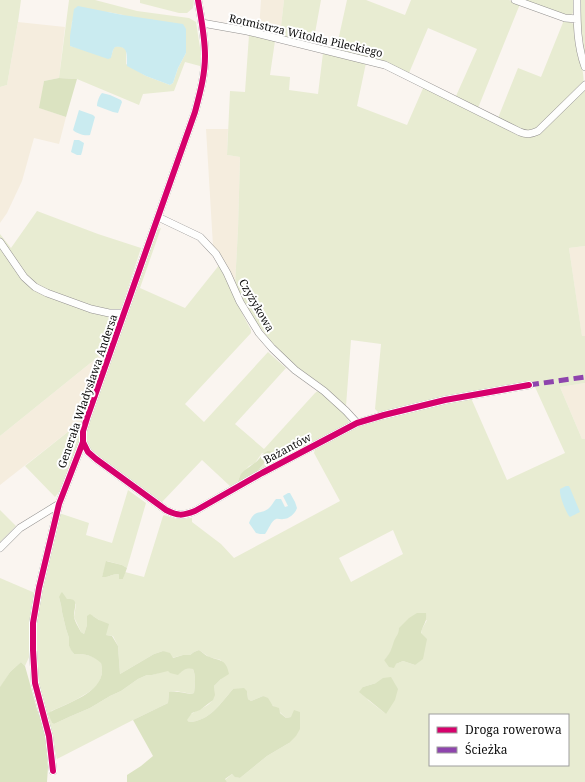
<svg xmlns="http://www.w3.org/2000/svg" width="585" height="782" viewBox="0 0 585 782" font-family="'Noto Serif',serif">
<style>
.farmland{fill:#f5edde}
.green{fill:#e8ecd2;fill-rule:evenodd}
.forest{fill:#dbe3c1}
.water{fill:#caebf0}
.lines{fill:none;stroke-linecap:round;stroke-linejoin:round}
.minor-casing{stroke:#93918f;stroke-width:8}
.minor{stroke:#fefefd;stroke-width:7}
.quiet{stroke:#8e44ad;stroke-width:5;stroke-dasharray:10 5;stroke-linecap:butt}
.cycleway-casing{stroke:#fff;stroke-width:8}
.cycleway{stroke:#d6006c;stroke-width:6}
.labels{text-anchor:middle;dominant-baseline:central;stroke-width:4;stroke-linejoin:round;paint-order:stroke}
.street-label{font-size:11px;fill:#0c0c0c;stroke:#fff}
</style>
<rect width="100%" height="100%" fill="#faf5f0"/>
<path class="farmland" d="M261,0H284L280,35L259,30Z
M18,22L65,27L59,78L44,81L40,108L66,117L59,144L34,138L22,181L7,213L0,223V87L7,85Z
M206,129H228L227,155L240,157L238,229L235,285L213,246Z
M585,246V336L582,337L569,248Z
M109,348L85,416L74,427L0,485V436Z
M585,383V439H582L560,387Z"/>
<path class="green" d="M0,0H21L18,22L7,85L0,87Z
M69,0H95L137,11L189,18L196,22L201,54L200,66L185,62L174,91L143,94L139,105L77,79L59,78ZM108,12L123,15L186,53L178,68L173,83L170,85L146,76L126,64V49L122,47L115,46L113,50L111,57L70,46L72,21Z
M140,0H194L193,8L187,13H179L140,3Z
M284,0H321L313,44L280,35Z
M347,0H366L405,15L411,0H509L520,4L478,108L456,96L477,49L428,28L409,73L336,50Z
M522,0H574V12L570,16H566Z
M579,0H585V57L582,50Z
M564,20L574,24C575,29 575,34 575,40C576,45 577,51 578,56C581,65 585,75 583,84L536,130L526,132L498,118L518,68L541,77Z
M249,35L275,41L270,75L290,77L289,90L318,94L323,53L366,63L357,106L407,125L424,86L527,136L585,88V246L569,248L582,336H585V383L560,387L582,439H585V782H227L225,780L232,774L236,777L240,778L267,756L289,743L291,717L286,718L263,696L251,701L248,699L247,691L233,689C220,704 210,721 189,722L186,720C189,717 190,714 193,713C207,705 216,705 214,686L221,679V660L209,657L199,650L194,652L190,655H183L172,658L163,651L154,654L120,674L118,646L113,636L106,635L99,620L93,616L87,625L84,634L81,632L74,617L76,604L67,599L59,597L61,605L62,612L66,629L69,638V646L74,654C86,654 92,655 101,662C103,669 102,678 98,684C90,694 64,706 51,711V718L52,723L54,724L69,717L90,708L110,696L121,691L138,679L147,675H152L165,671L182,670L190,668L193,669C196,676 195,685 194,693L191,694C186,693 175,690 169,692L168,703L133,720L57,759L36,674L37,612L59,513L89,523L86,535L112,543L128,490L146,503L127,568L122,565L107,561L102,577C108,578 112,574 118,574L123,579L125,572L144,577L163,516L164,515L177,519L192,518V522L221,544L234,558L340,501L314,453L315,449L345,433L362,425L381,418L378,412L375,409L381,344L351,340L346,406L321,384L299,369L275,347L253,318L235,285L238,229L240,157L227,155L230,91L245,92ZM535,387L565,453L507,480L471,398ZM393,530L403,554L351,582L339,558ZM427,620L422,629L415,665L403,661L396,664L384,660L388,656L393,647L395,640L399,633ZM376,683L386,714L368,700L363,687ZM430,715H568V765H430Z
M37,211L98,234L141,248L109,348L0,436V234L11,248Z
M161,228L140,288L185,308L220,264L244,317L251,330V333L185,404L204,422L268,352L286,368L235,424L264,449L315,393L319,390L345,414L349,422L347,425L256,473L265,462L272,456L262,453L255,463L249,466L240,476L237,483L231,487L202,460L162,502L97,457C86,447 86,443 86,428L135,291L139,281L158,229Z
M85,416L81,440L71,467L59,492L55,497L25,466L74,427Z
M0,510L16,526L0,542Z
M0,578L35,593L30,655L25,666L21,662L10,672L0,688Z"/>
<path class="forest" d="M59,78L77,79L66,117L39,108L44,81Z
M268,451L273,452L272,456L265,462L256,473L237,483C239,480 239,477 241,474C245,469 251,466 256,462C261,458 261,454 268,451Z
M106,561L122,565L127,568L123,579H119V575L118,574C112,574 108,578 102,577Z
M62,592L67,599C81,598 73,609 74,617C75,622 79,628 81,632L84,634L87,625V616L90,614L99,620L109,624L106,635L112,636L118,646L120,674L154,654L163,651L170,653L173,658L183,655H190L194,652L199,650C202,652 204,654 207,656C219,661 226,658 229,674L221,679L214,686L215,695L213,700L200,710L192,713L187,720L189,722C210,721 220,704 233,689L244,688L247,691L248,699L251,701L263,696L268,698L273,706L279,708L280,713L286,718L291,717L294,710L300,712V729L296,736L289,743L267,756L240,778L235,777L232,774L225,779L227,782H127V775L141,766L153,756L133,720L168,703L169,692C173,691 175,692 179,692C184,693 186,693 191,694L194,693C195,685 196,676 193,669C186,667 182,671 178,675L170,673L168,671L152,675H147L138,679L121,691L110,696L90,708L69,717L54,724L52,723L48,713C68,702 109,692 101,663C92,655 86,654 74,654L71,650L69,646V638L66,629L62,612L61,605L59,597L61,593Z
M417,613H426C427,623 423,624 421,633L427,639L423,659L415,665L403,661L396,664L394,668L389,667L384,660C390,654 392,648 394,641C396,636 399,634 399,628L409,618Z
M21,662L25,666L37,709L45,732L48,767L47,782H0V687L10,672Z
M391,677L398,689L395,700L386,714L359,692L363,687L376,683L383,678Z"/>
<path class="water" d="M78,6L123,15L183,24L186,29V53L178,68L173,83L170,85L146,76L127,66C126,57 130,45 115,47L113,50L111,58L108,59L70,46V36L74,9Z
M102,93L110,95L121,100L122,102L118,113L113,112L97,106C97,102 99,96 102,93Z
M79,110L93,115L95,117L90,135C85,136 77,134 73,130Z
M74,140H79L84,143L82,152L81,155H77L71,152Z
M566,486H569L570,488L580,512L570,517L569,516C565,510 559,495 560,489Z
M288,493H290L295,502L297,508C295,514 289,519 283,519C281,520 278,518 276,519C271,521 269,529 265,534H260L256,533L249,523C254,509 259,515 268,509C272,506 273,502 276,499H281L285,507L288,506L283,496Z"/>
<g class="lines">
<g class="minor-casing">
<path id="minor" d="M515,0L565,18L577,19
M577,0C577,23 577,45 585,67
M202,23L247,31L385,65L520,132C527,135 531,134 538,131L585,85
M158,217L200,237L216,254L227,273L240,302L259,333L272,348L295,370L324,391L346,411L357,423
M0,242L24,277L35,287L47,293L91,309L109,313H124
M83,442L88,452L96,459L166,510C178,516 182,516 195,511L262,473L357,423L384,415L445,400L529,385
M0,548L20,528L59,504
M53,771L49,736L35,683L33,650V623L39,588L59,504L83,442V431L87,418L195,112C200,93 205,75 205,56C205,37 201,18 198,0"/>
</g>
<use href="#minor" class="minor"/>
<path class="quiet" d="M529,385L585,377"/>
<g class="cycleway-casing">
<path id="cycleway" d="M83,442L88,452L96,459L166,510C178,516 182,516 195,511L262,473L357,423L384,415L445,400L529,385
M53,771L49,736L35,683L33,650V623L39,588L59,504L83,442V431L87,418L195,112C200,93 205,75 205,56C205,37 201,18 198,0"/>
</g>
<use href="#cycleway" class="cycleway"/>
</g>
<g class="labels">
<g class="street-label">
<text transform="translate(306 35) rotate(13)">Rotmistrza Witolda Pileckiego</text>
<text transform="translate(257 305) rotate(60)">Czyżykowa</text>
<text transform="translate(87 391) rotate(-71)">Generała Władysława Andersa</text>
<text transform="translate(287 448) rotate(-28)">Bażantów</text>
</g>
</g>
<rect x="429" y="714" width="140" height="52" fill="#ffffff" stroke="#9e9e9e"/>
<rect x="437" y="727" width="20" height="6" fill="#d6006c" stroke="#9e9e9e"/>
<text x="465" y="734" font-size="12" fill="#0c0c0c">Droga rowerowa</text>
<rect x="437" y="747" width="20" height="6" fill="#8e44ad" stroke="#9e9e9e"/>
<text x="465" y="754" font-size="12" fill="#0c0c0c">Ścieżka</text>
</svg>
